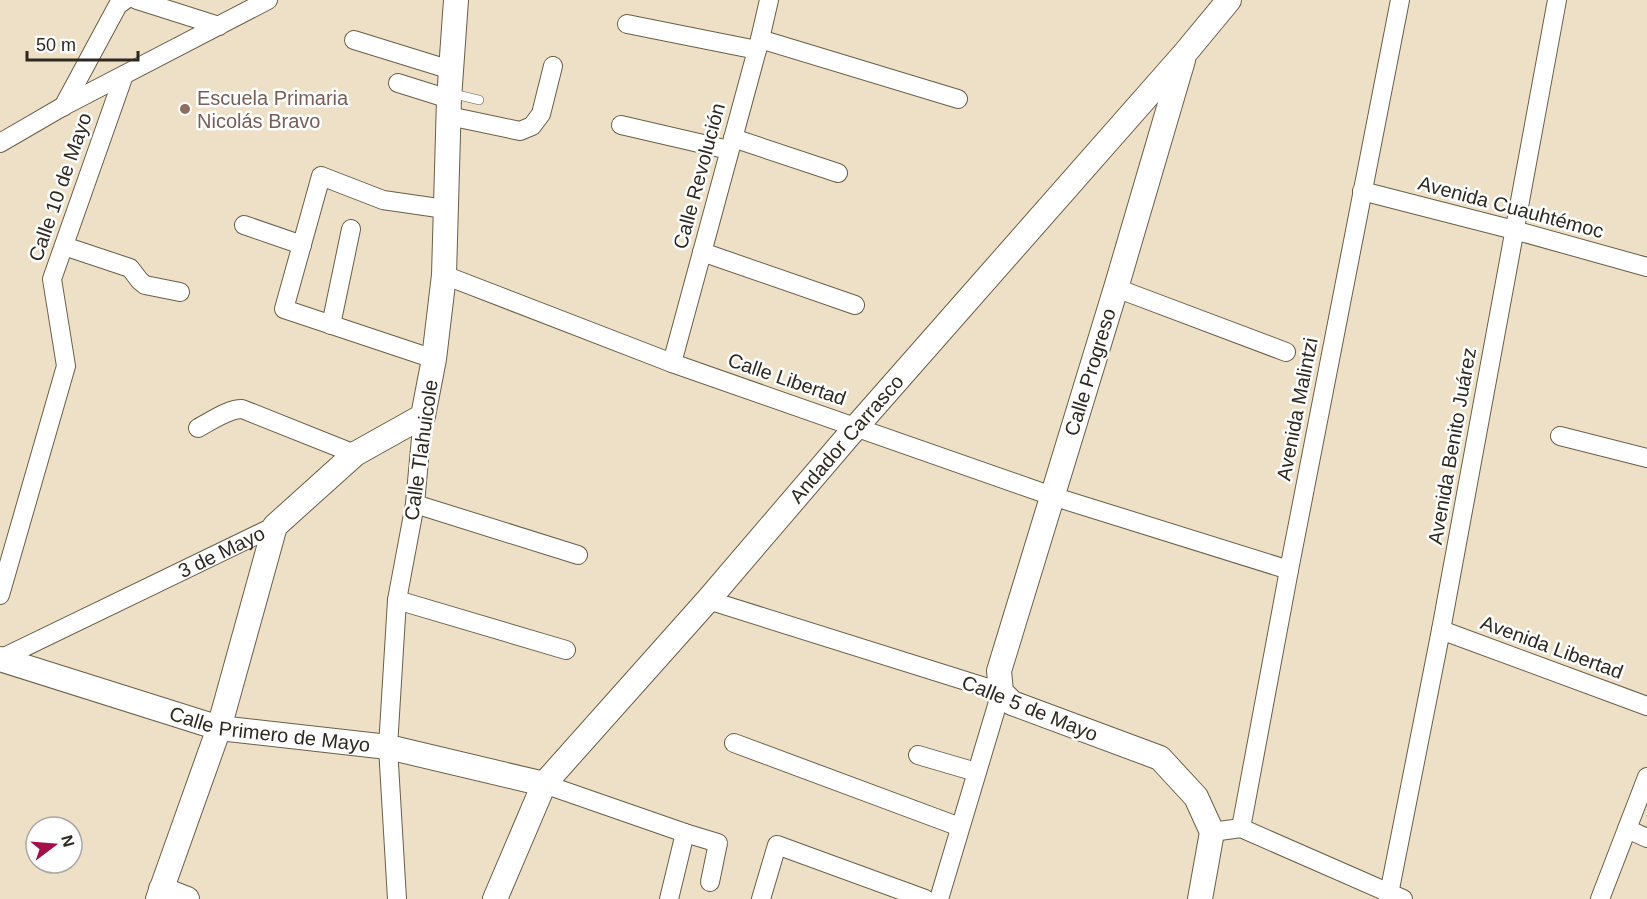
<svg xmlns="http://www.w3.org/2000/svg" width="1647" height="899" viewBox="0 0 1647 899" font-family="Arial,sans-serif">
<style>
.lines{fill:none;stroke-linecap:round;stroke-linejoin:round}
.lane-casing{stroke:#6a5e47;stroke-width:10}
.street-casing{stroke:#6a5e47;stroke-width:20}
.secondary-casing{stroke:#6a5e47;stroke-width:26}
.lane{stroke:#fff;stroke-width:9}
.street{stroke:#fff;stroke-width:18}
.secondary{stroke:#fff;stroke-width:24}
.education-dot{fill:#8d6e63;stroke:#fff;stroke-width:2}
.labels{text-anchor:middle;dominant-baseline:central;stroke-width:5;stroke-linejoin:round;paint-order:stroke}
.education-label{font-size:20px;fill:#785e54;stroke:#fff;text-anchor:start}
.street-label{font-size:20px;fill:#2e291f;stroke:#fff}
</style>
<rect width="100%" height="100%" fill="#eee0c6"/>
<g class="lines">
<g class="lane-casing">
<path id="lane" d="M450,93L479,100"/>
</g>
<g class="street-casing">
<g id="street">
<path d="M137,0L219,26"/>
<path d="M627,24L757,50"/>
<path d="M760,39L958,99"/>
<path d="M354,40L451,70"/>
<path d="M398,83L449,99"/>
<path d="M63,107L118,5L125,0"/>
<path d="M449,116L520,131L532,126L541,114L553,66"/>
<path d="M621,125L729,150"/>
<path d="M733,138L838,173"/>
<path d="M0,143L62,107L268,0"/>
<path d="M1362,191L1514,230L1647,267"/>
<path d="M244,225L302,245"/>
<path d="M64,246L130,268L140,281L145,285L180,292"/>
<path d="M702,252L855,305"/>
<path d="M444,275L672,363L1052,496L1289,570"/>
<path d="M1116,288L1286,352"/>
<path d="M331,325L351,229"/>
<path d="M434,359L284,309L321,176L383,200L445,209"/>
<path d="M672,363L760,39L769,0"/>
<path d="M198,428C211,421 228,409 242,409L355,454"/>
<path d="M1560,436L1647,458"/>
<path d="M415,504L578,555"/>
<path d="M0,595L66,366L52,279L124,75"/>
<path d="M397,600L566,650"/>
<path d="M708,600L1001,692L939,899"/>
<path d="M1441,630L1647,706"/>
<path id="s1" d="M0,659L275,526"/>
<path d="M734,743L960,827"/>
<path d="M918,755L976,772"/>
<path d="M544,784L685,833L718,843L710,882"/>
<path d="M1241,828L1289,570L1400,0"/>
<path d="M1627,829L1647,838"/>
<path d="M1212,832L1241,828L1403,899"/>
<path d="M397,899L388,747L397,600L415,504L423,416"/>
<path d="M669,899L685,833"/>
<path d="M761,899L777,845L925,899"/>
<path d="M1388,899L1441,630L1557,0"/>
<path d="M1600,899L1647,777"/>
</g>
</g>
<g class="secondary-casing">
<g id="secondary">
<path d="M1183,60L1116,288L999,671L1001,692L1012,703L1160,758L1196,797L1212,832L1200,899"/>
<path id="s2" d="M0,659L219,728L388,747L544,784"/>
<path d="M161,889L187,899"/>
<path d="M158,899L219,728L275,526L355,454L423,416L434,359L444,275L449,99L456,0"/>
<path id="s3" d="M495,899L544,784L708,600L856,427L1186,52L1229,0"/>
</g>
</g>
<use href="#lane" class="lane"/>
<use href="#street" class="street"/>
<use href="#secondary" class="secondary"/>
</g>
<circle class="education-dot" cx="185" cy="109" r="6"/>
<g class="labels">
<g class="education-label">
<text x="197" y="98">Escuela Primaria<tspan x="197" dy="23">Nicolás Bravo</tspan></text>
</g>
<g class="street-label">
<text transform="translate(699 176) rotate(-75)">Calle Revolución</text>
<text transform="translate(60 187) rotate(-71)">Calle 10 de Mayo</text>
<text transform="translate(1511 207) rotate(15)">Avenida Cuauhtémoc</text>
<text transform="translate(1090 372) rotate(-73)">Calle Progreso</text>
<text transform="translate(787 379) rotate(19)">Calle Libertad</text>
<text transform="translate(1297 409) rotate(-79)">Avenida Malintzi</text>
<text stroke="none"><textPath href="#s3" startOffset="584">Andador Carrasco</textPath></text>
<text transform="translate(1452 446) rotate(-80)">Avenida Benito Juárez</text>
<text transform="translate(421 450) rotate(-82)">Calle Tlahuicole</text>
<text stroke="none"><textPath href="#s1" startOffset="246">3 de Mayo</textPath></text>
<text transform="translate(1552 647) rotate(20)">Avenida Libertad</text>
<text transform="translate(1030 708) rotate(22)">Calle 5 de Mayo</text>
<text stroke="none"><textPath href="#s2" startOffset="280">Calle Primero de Mayo</textPath></text>
</g>
</g>
<g transform="translate(54 845) rotate(74)"><circle r="28" fill="#ffffff" stroke="#aba9a5" stroke-width="1.5"/>
<path d="M0-4.5L10 22L0 15L-10 22Z" fill="#a50f49"/>
<text y="-9" font-size="16" font-weight="bold" text-anchor="middle" fill="#2e291f">N</text>
</g>
<path d="M27 51v9h111v-9" fill="none" stroke="#2e291f" stroke-width="3"/>
<text x="36" y="51" font-size="18" fill="#2e291f" stroke="#ffffff" stroke-width="4.5" paint-order="stroke">50 m</text>
</svg>
